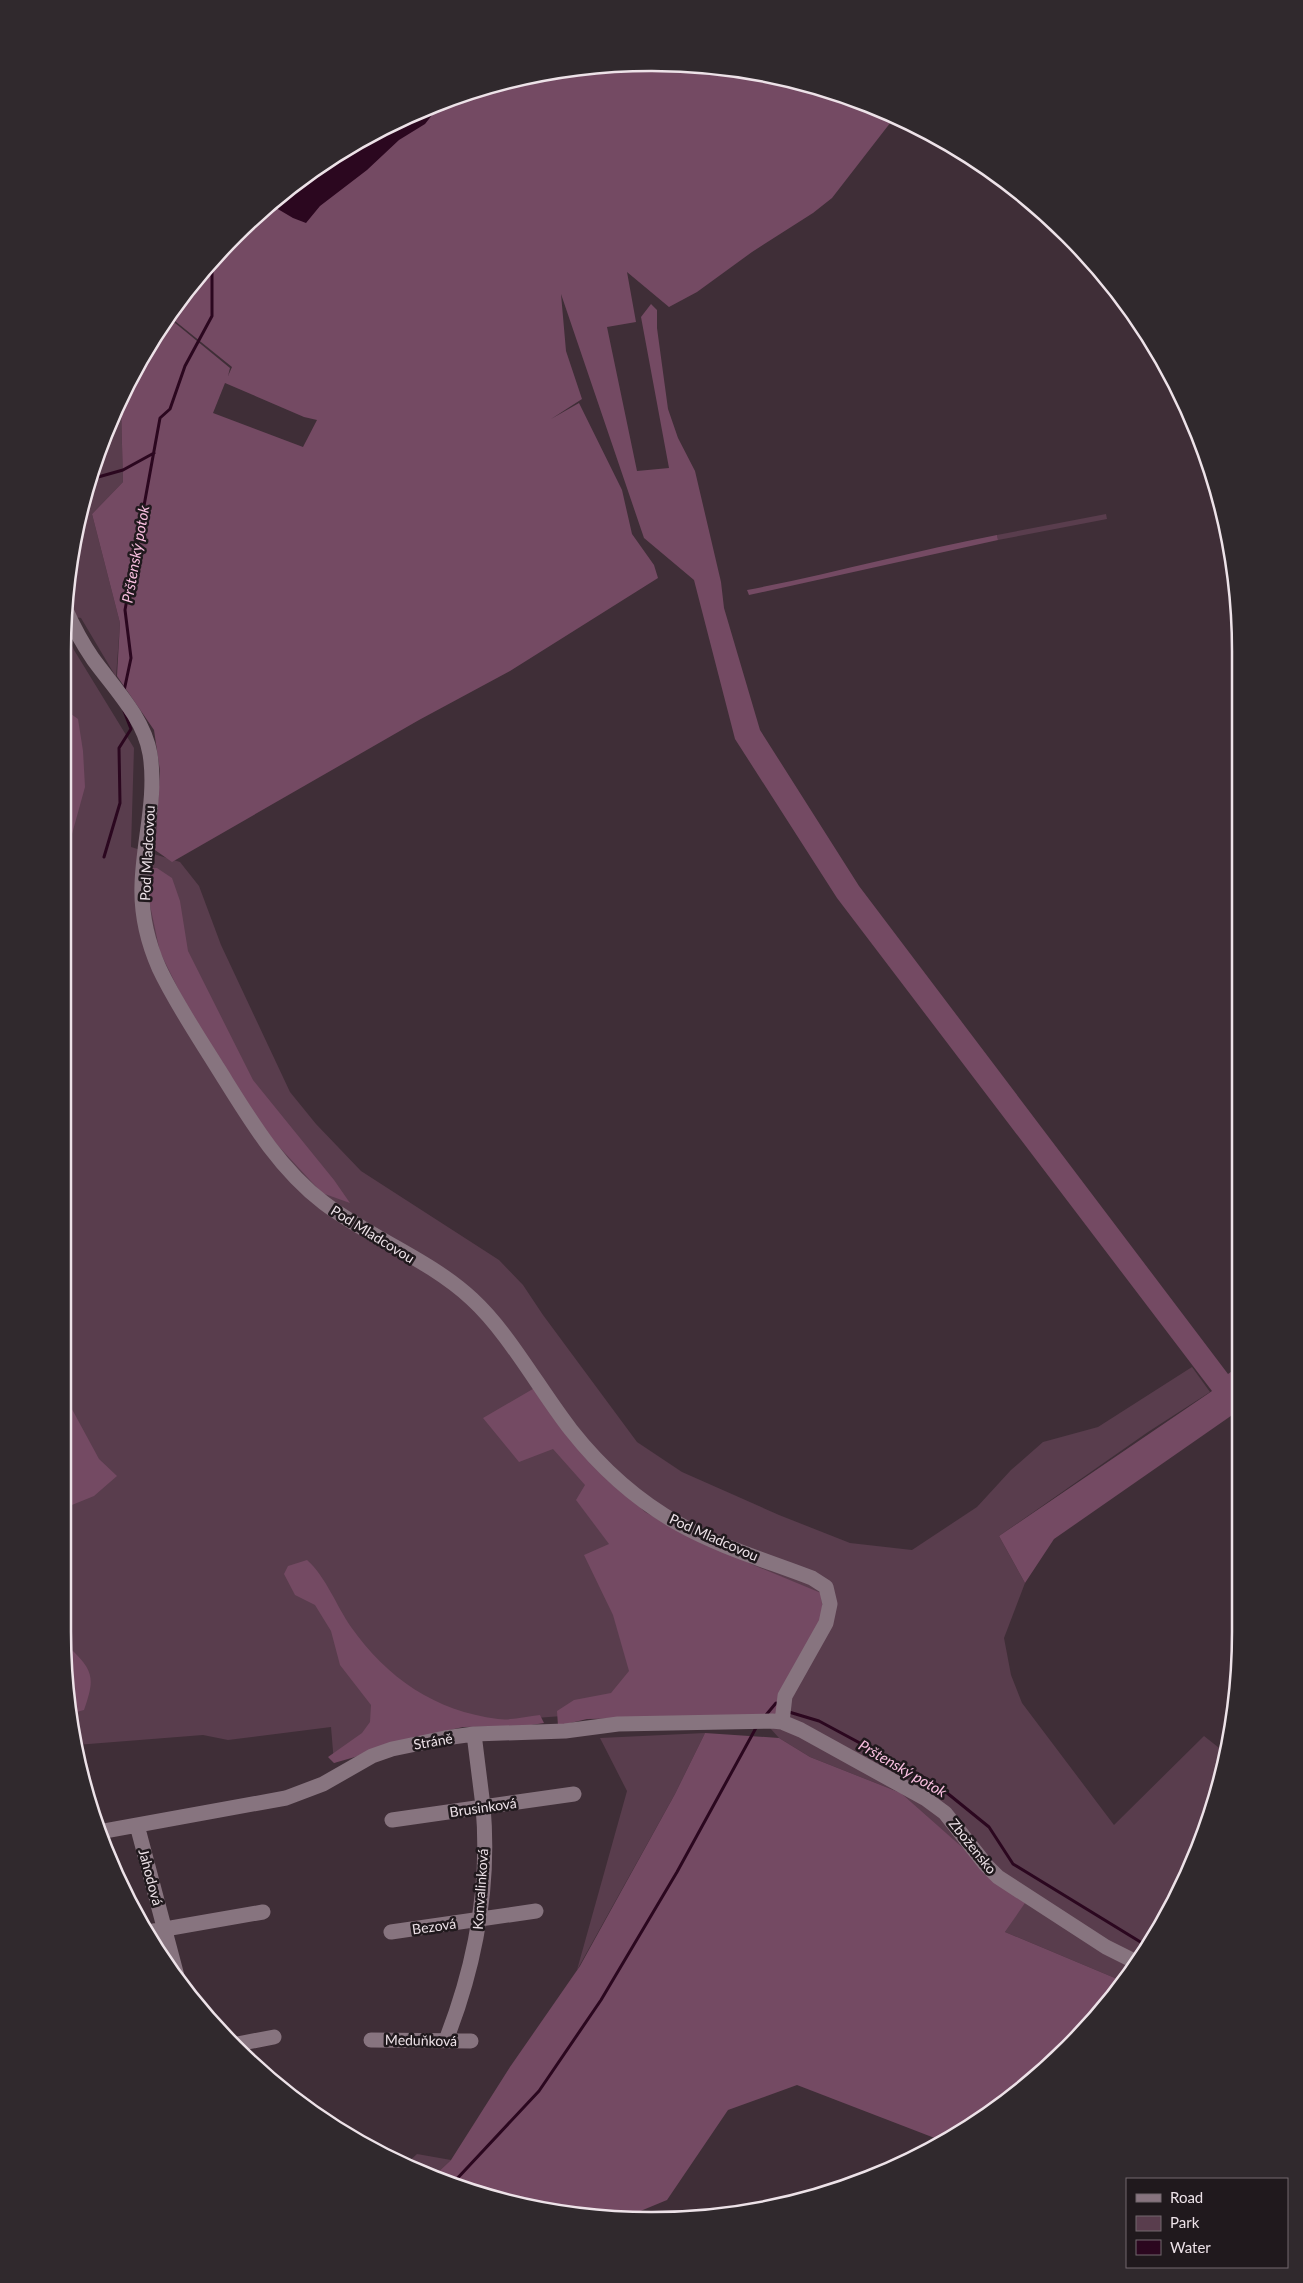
<svg xmlns="http://www.w3.org/2000/svg" width="1303" height="2283" viewBox="0 0 1303 2283" font-family="Lato,sans-serif">
<style>
.green{fill:#593d4d}
.forest{fill:#744a63;fill-rule:evenodd}
.water{fill:#2b071f}
.lines{fill:none;stroke-linecap:round;stroke-linejoin:round}
.stream{stroke:#2b071f;stroke-width:3}
.minor{stroke:#87747f;stroke-width:15}
.labels{text-anchor:middle;dominant-baseline:central;stroke-width:5;stroke-linejoin:round;paint-order:stroke}
.street-label{font-size:14px;fill:#ede2e8;stroke:#20191d}
.water-label{font-size:15px;font-style:italic;fill:#fac0e1;stroke:#20191d}
.rim{fill:none;stroke:#ede2e8;stroke-width:2.5}
</style>
<rect width="100%" height="100%" fill="#3f2e37"/>
<path class="green" d="M121,406L123,482L92,514L120,623L116,677L81,618L75,617L66,597L83,499Z
M1106,514L1107,519L998,540L997,535Z
M64,627L74,650L134,748L131,847L180,862L199,886L221,945L290,1092L316,1124L361,1171L499,1260L523,1285L543,1315L637,1442L682,1472L779,1515L850,1543L912,1550L977,1507L1011,1470L1043,1442L1098,1427L1192,1367L1210,1392L1148,1432L999,1536L1025,1583L1004,1638L1011,1675L1022,1703L1114,1825L1204,1736L1223,1751L1209,1821L1161,1926L1122,1981L1005,1932L1024,1903L901,1793L810,1757L779,1738L755,1711C615,1715 464,1707 334,1763L331,1727L228,1740L203,1735L76,1745L68,1709Z
M705,1733L675,1794L577,1970L627,1791L600,1738Z
M417,2154L451,2160L434,2176L405,2165Z"/>
<path class="forest" d="M613,64L729,68L841,94L894,118L832,198L813,213L752,252L697,292L669,307L627,272L636,322L607,327L637,471L669,468L641,317L651,304L657,310V328L668,409L678,438L695,471L721,582L724,608L760,730L859,886L1228,1374L1238,1367V1411L1054,1539L1025,1583L999,1536L1212,1391L837,898L735,739L694,580L644,538L561,294L566,351L582,399L551,419L579,403L622,490L632,534L654,565L658,578L510,671L419,720L172,862L155,850L160,771L154,730L117,676L120,623L92,514L123,482L121,406L142,357L169,318L230,368L228,376L232,367L170,317L209,263L293,184L391,123L436,106L445,110L456,99L499,83ZM225,383L304,417L317,420L303,447L213,413Z
M997,535L998,540L749,595L747,590C831,574 913,551 997,535Z
M64,709L78,719L83,751L85,787L72,834L65,842Z
M148,868H157L172,878L180,901L188,951L253,1080L334,1180L350,1203L322,1193L270,1137L204,1041L160,952L147,891Z
M538,1386L589,1460L645,1512L674,1528L751,1564L821,1593L823,1615L777,1715L587,1719L558,1726L557,1711L574,1700L611,1693L629,1671L613,1615L584,1555L609,1544L576,1500L585,1485L553,1449L519,1462L483,1418Z
M67,1400L99,1459L117,1476L94,1496L67,1507Z
M307,1560C326,1577 336,1605 351,1627C387,1678 435,1711 498,1719C511,1721 527,1716 540,1715L544,1723L525,1726L463,1727L388,1744L355,1757L334,1763L328,1757L362,1733L370,1722L371,1705L340,1665L331,1631L315,1605L295,1595L284,1574L288,1566Z
M72,1650C95,1672 94,1681 84,1710L69,1714L67,1651Z
M705,1733L779,1738L810,1757L901,1793L1025,1903L1005,1932L1122,1981L1095,2020L1040,2075L945,2142L797,2085L728,2110L667,2200L626,2217L575,2215L499,2200L434,2176L451,2160L510,2067L580,1966L675,1794Z"/>
<path class="water" d="M440,105L425,124L399,140L367,170L320,206L306,223L293,218L271,205L293,184L391,123Z"/>
<g class="lines">
<path class="stream" d="M91,479L123,470L154,453
M124,691L131,658L125,610L160,418L170,409L185,366L212,316V260
M104,857L120,803L119,748L131,729L124,711
M789,1712L819,1721L936,1784L989,1827L1013,1864L1147,1946
M766,1715L776,1703
M453,2183L539,2091L601,2000L677,1872L757,1726"/>
<path class="minor" d="M65,608C73,626 82,643 93,659C114,688 144,718 150,754C157,798 143,842 142,885C141,913 148,943 159,968C176,1004 198,1036 219,1070C249,1118 278,1168 324,1203C370,1238 429,1259 472,1299C509,1333 539,1389 571,1430C601,1468 636,1500 679,1524C720,1547 768,1561 812,1578L826,1587L830,1604L826,1623L785,1696L782,1722
M392,1820L574,1794
M137,1825L178,1980
M99,1832L286,1798L323,1784L372,1756L392,1749L445,1738L474,1734L565,1731L618,1724L772,1721L782,1722L801,1730L926,1799L945,1813L986,1865L998,1877L1106,1947L1136,1962
M148,1932L263,1912
M391,1932L536,1911
M371,2040L471,2041
M446,2040C475,1966 490,1885 483,1806C480,1782 477,1758 474,1734
M232,2045L274,2037"/>
</g>
<g class="labels">
<g class="street-label">
<text transform="translate(147 853) rotate(-87)">Pod Mladcovou</text>
<text transform="translate(373 1234) rotate(32)">Pod Mladcovou</text>
<text transform="translate(714 1537) rotate(24)">Pod Mladcovou</text>
<text transform="translate(433 1741) rotate(-10)">Stráně</text>
<text transform="translate(483 1807) rotate(-8)">Brusinková</text>
<text transform="translate(973 1846) rotate(51)">Zbožensko</text>
<text transform="translate(151 1877) rotate(75)">Jahodová</text>
<text transform="translate(480 1889) rotate(-86)">Konvalinková</text>
<text transform="translate(434 1926) rotate(-8)">Bezová</text>
<text transform="translate(421 2040) rotate(1)">Meduňková</text>
</g>
<g class="water-label">
<text transform="translate(135 554) rotate(-80)">Prštenský potok</text>
<text transform="translate(903 1768) rotate(30)">Prštenský potok</text>
</g>
</g>
<path d="M0 0H1303V2283H0ZM651 71H652A580 580 0 0 1 1232 651V1632A580 580 0 0 1 652 2212H651A580 580 0 0 1 71 1632V651A580 580 0 0 1 651 71Z" fill="#30292d" fill-rule="evenodd"/>
<path class="rim" d="M651 71H652A580 580 0 0 1 1232 651V1632A580 580 0 0 1 652 2212H651A580 580 0 0 1 71 1632V651A580 580 0 0 1 651 71Z"/>
<rect x="1126" y="2178" width="162" height="90" fill="#20191d" stroke="#72696e"/>
<rect x="1136" y="2194" width="25" height="8" fill="#87747f" stroke="#72696e"/>
<text x="1170" y="2203" font-size="15" fill="#ede2e8">Road</text>
<rect x="1136" y="2216" width="25" height="15" fill="#593d4d" stroke="#72696e"/>
<text x="1170" y="2228" font-size="15" fill="#ede2e8">Park</text>
<rect x="1136" y="2240" width="25" height="15" fill="#2b071f" stroke="#72696e"/>
<text x="1170" y="2253" font-size="15" fill="#ede2e8">Water</text>
</svg>
